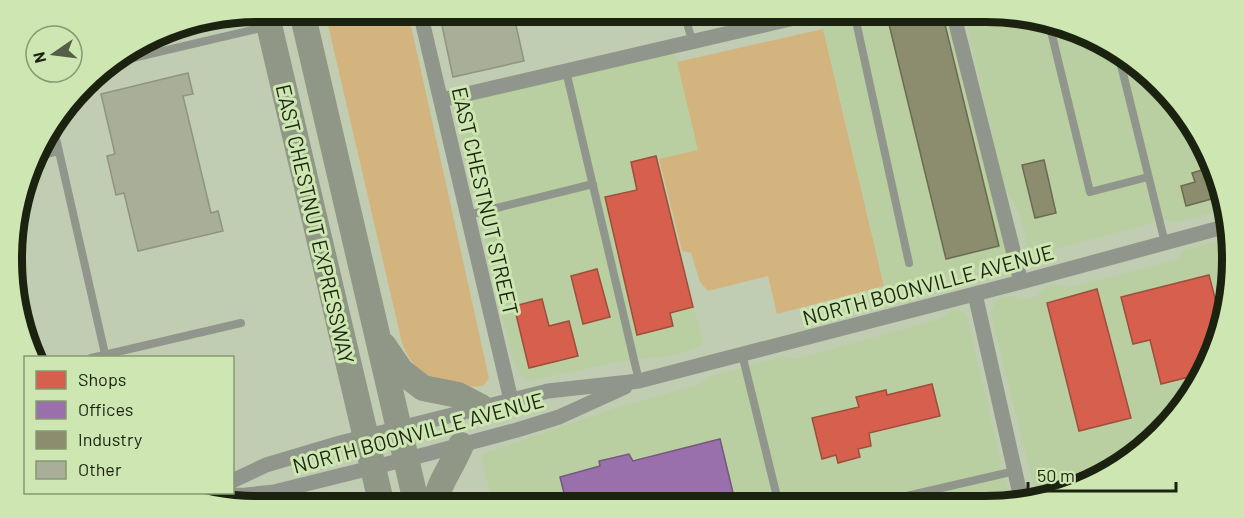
<svg xmlns="http://www.w3.org/2000/svg" width="1244" height="518" viewBox="0 0 1244 518" font-family="Barlow,sans-serif">
<style>
.built{fill:#b9cea1}
.green{fill:#d3b47e}
.shops{fill:#d6604d;stroke:#9e4e3b;stroke-width:1.5}
.offices{fill:#9970ab;stroke:#73597c;stroke-width:1.5}
.industry{fill:#8c8c6e;stroke:#6a6c52;stroke-width:1.5}
.building{fill:#a8ae97;stroke:#8f947e;stroke-width:1.5}
.lines{fill:none;stroke-linecap:round;stroke-linejoin:round}
.service{stroke:#91968c;stroke-width:8}
.minor{stroke:#91968c;stroke-width:15}
.primary{stroke:#909787;stroke-width:26}
.labels{text-anchor:middle;dominant-baseline:central;stroke-width:6;stroke-linejoin:round;paint-order:stroke}
.street-label{font-size:21px;fill:#1b2310;stroke:#cee7b2}
.rim{fill:none;stroke:#1b2310;stroke-width:8}
</style>
<rect width="100%" height="100%" fill="#c1cdb2"/>
<path class="built" d="M867,12H946L1008,258L1005,267L1000,269L990,265L886,292L822,22Z
M964,12H985L1065,25L1148,74L1207,150L1223,210L1178,222H1171L1167,219L1058,248L1050,255L1043,257L1031,255L1029,252L1020,214L1004,186Z
M675,54L699,150L659,160L703,344L692,350L675,355L617,362L530,381L522,376L513,361L457,117L458,109L463,103L475,98Z
M1230,238L1231,243L1219,339L1190,397L1148,445L1080,487L1037,499L992,318L991,311L994,305L997,300L1004,297L1013,296L1021,300L1033,297L1039,295L1040,291L1046,287L1054,284L1072,287L1172,261L1178,259L1183,251Z
M959,310L964,313L967,318L1011,504L493,505L481,455L613,409L697,385L712,376L783,357L796,359L940,319L953,311Z"/>
<path class="green" d="M325,12H408L489,378L483,386C443,389 417,382 402,343Z
M823,29L884,286L777,314L768,276L708,291L700,282L691,253L682,251L659,159L698,150L677,62Z"/>
<path class="shops" d="M656,156L693,307L670,313L673,326L637,335L605,197L637,190L631,162Z
M597,269L610,317L583,324L571,276Z
M1209,275L1221,321L1219,339L1193,391L1189,377L1161,384L1150,340L1133,344L1121,297Z
M1097,289L1131,418L1079,431L1047,303Z
M542,299L549,326L569,321L578,356L529,368L514,306Z
M932,384L940,416L869,433L871,446L858,449L860,457L838,463L836,455L822,459L812,418L859,407L856,397L886,390L887,395Z"/>
<path class="offices" d="M720,439L736,505H567L560,477L600,466L599,461L629,454L633,461Z"/>
<path class="industry" d="M903,12H942L999,246L946,259L887,16Z
M1193,132L1207,150L1219,197L1186,206L1181,186L1195,182L1192,173L1202,170Z
M1044,160L1056,213L1035,218L1022,165Z"/>
<path class="building" d="M439,12H513L524,61L453,77Z
M188,73L193,94L183,96L211,213L218,211L223,231L138,251L124,193L116,195L107,156L115,154L101,94Z"/>
<g class="lines">
<path class="service" d="M684,12L692,41
M854,12L909,263
M1049,23L1090,192L1148,177
M1119,57L1165,243
M116,62L265,27
M566,71L639,381
M53,125L105,354
M38,156L59,151
M468,215L593,184
M742,354L779,505
M91,358L241,323
M872,504L1015,471"/>
<path class="minor" d="M420,12L511,400
M953,12L1021,282
M441,100L820,12
M975,294L1022,503
M232,481L266,465L340,443L548,391L639,381L1021,282L1227,226
M200,496L246,495L274,492L427,454L517,430L559,417L625,387"/>
<path class="primary" d="M266,12L382,506
M302,12L417,506
M384,346L401,371L423,388L458,395L481,407
M434,506C440,480 451,469 461,445"/>
</g>
<g class="labels">
<g class="street-label">
<text transform="translate(486 201) rotate(77)">EAST CHESTNUT STREET</text>
<text transform="translate(316 224) rotate(77)">EAST CHESTNUT EXPRESSWAY</text>
<text transform="translate(928 284) rotate(-15)">NORTH BOONVILLE AVENUE</text>
<text transform="translate(418 432) rotate(-15)">NORTH BOONVILLE AVENUE</text>
</g>
</g>
<path d="M0 0H1244V518H0ZM258 22H986A236 236 0 0 1 1222 258V260A236 236 0 0 1 986 496H258A236 236 0 0 1 22 260V258A236 236 0 0 1 258 22Z" fill="#cee7b2" fill-rule="evenodd"/>
<path class="rim" d="M258 22H986A236 236 0 0 1 1222 258V260A236 236 0 0 1 986 496H258A236 236 0 0 1 22 260V258A236 236 0 0 1 258 22Z"/>
<rect x="24" y="356" width="210" height="138" fill="#cee7b2" stroke="#869971" stroke-width="1.5"/>
<rect x="36" y="371" width="30" height="18" fill="#d6604d" stroke="#869971" stroke-width="1.5"/>
<text x="78" y="386" font-size="18" fill="#1b2310">Shops</text>
<rect x="36" y="401" width="30" height="18" fill="#9970ab" stroke="#869971" stroke-width="1.5"/>
<text x="78" y="416" font-size="18" fill="#1b2310">Offices</text>
<rect x="36" y="431" width="30" height="18" fill="#8c8c6e" stroke="#869971" stroke-width="1.5"/>
<text x="78" y="446" font-size="18" fill="#1b2310">Industry</text>
<rect x="36" y="461" width="30" height="18" fill="#a8ae97" stroke="#869971" stroke-width="1.5"/>
<text x="78" y="476" font-size="18" fill="#1b2310">Other</text>
<g transform="translate(54 54) rotate(256)"><circle r="28" fill="#cee7b2" stroke="#869971" stroke-width="1.5"/>
<path d="M0-4.5L10 22L0 15L-10 22Z" fill="#555e49"/>
<text y="-9" font-size="16" font-weight="bold" text-anchor="middle" fill="#1b2310">N</text>
</g>
<path d="M1028 482v9h148v-9" fill="none" stroke="#1b2310" stroke-width="3"/>
<text x="1037" y="482" font-size="18" fill="#1b2310" stroke="#cee7b2" stroke-width="4.5" paint-order="stroke">50 m</text>
</svg>
